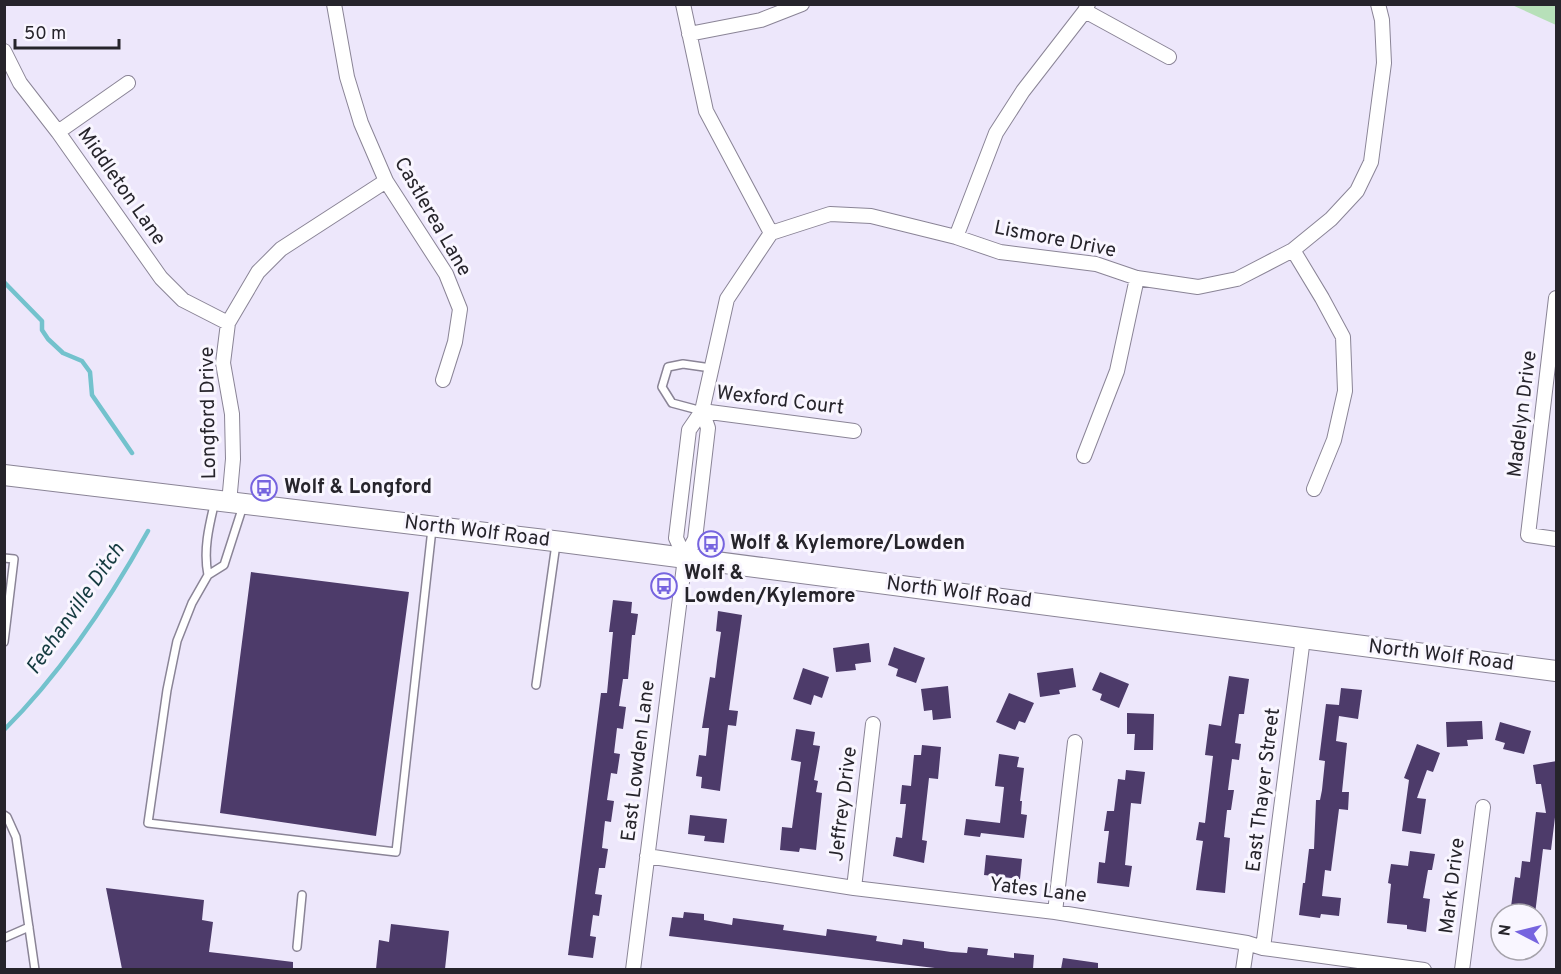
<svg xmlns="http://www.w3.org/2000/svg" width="1561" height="974" viewBox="0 0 1561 974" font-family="Overpass,sans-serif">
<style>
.green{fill:#b7e0b9}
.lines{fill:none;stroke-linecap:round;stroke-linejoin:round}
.stream{stroke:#73c2cd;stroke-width:4.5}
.building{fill:#4d3b6a}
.lane-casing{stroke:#8a8496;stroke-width:10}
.street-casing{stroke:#8a8496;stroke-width:16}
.secondary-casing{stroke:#8a8496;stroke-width:22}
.lane{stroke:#fff;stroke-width:7}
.street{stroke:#fff;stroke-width:14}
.secondary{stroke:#fff;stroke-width:20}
.labels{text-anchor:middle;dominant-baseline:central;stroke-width:6;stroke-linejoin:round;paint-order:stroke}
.street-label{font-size:20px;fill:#26242b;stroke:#f9f6ff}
.poi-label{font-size:20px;font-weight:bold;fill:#26242b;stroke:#f9f6ff;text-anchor:start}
.water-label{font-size:21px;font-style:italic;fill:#153b40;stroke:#f9f6ff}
</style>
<rect width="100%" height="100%" fill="#ede7fb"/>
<path class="green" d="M1512,5H1556V25Z"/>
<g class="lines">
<path class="stream" d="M4,282L42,321V330L48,339L63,353L82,361L90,372L92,395L132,453
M4,730C62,672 108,603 148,531"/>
</g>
<path class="building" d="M251,572L409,592L376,836L220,813Z
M613,600L632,602L631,613L638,614L635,635H632L628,679H623L619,706L626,707L623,729L617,728L614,753L620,754L617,774L611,773L607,800L614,801L611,822L605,821L602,848L608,849L605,868H599L595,894L602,895L599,916L593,915L590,936L596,937L593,958L568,955L601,693H607L613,632H609Z
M718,611L742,615L729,710L738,711L736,726L728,725L720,791L701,788L702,777L696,776L699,755L706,756L709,728H702L710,677L715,678L717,661L721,632L716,631Z
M869,643L871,662L855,664L856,670L836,672L833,648Z
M894,647L925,658L916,683L896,676L898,669L888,665Z
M803,668L829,677L822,698L814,695L811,705L793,699Z
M1073,668L1076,687L1059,690L1060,694L1040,697L1037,673Z
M1100,672L1129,684L1119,708L1100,700L1102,694L1092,690Z
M1229,676L1249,679L1244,714H1239L1235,743L1241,744L1239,760L1232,759L1228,790H1234L1231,810H1227L1224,837L1230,838L1225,893L1196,890L1203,841L1196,840L1199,822L1205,823L1213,756L1205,755L1209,724L1221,726Z
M948,686L951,718L933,720L932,710L924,711L921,689Z
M1341,688L1362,690L1358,719L1339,716L1336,741L1347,743L1342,792H1349L1348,810L1339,809L1331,871L1325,870L1322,896L1341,898L1339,916L1321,914L1320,918L1299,915L1303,883H1305L1309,849H1314L1316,800H1320L1322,790L1325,761L1319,760L1326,704L1339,705Z
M1009,693L1034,703L1025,723L1019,721L1015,730L996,722Z
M1127,713L1154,714L1153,750H1134L1135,734H1127Z
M1482,721L1483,739L1467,740L1468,746L1447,747L1446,722Z
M1500,722L1531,731L1524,754L1503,749L1505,743L1495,740Z
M796,729L815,732L813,745L820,746L814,780L818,781L816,792L822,793L816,850L800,848L799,852L780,850L782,827L792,828L801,762L791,760Z
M1417,744L1440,753L1433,772L1427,770L1417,798L1426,799L1421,834L1402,831L1409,780L1404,778Z
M922,745L941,747L938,779L929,778L922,840L927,841L924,863L893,856L896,837L902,838L906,804H900L902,785L911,786L914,755H921Z
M999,754L1019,757L1017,767L1024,768L1020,801H1022L1021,814L1027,815L1024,838L981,833L980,837L964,835L966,819L1000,823L1004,787L995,786Z
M1557,761V801L1551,850L1543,849L1535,914H1510L1515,877L1520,878L1522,861L1530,862L1536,812L1546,813L1541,784H1536L1533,765Z
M1126,770L1145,772L1141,804L1131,803L1125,865L1132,866L1129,887L1097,883L1099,862L1105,863L1109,831H1104L1107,811H1114L1118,779L1125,780Z
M690,815L727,819L724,843L704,841L705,836L688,834Z
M1410,851L1435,854L1432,870H1428L1423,898L1430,899L1426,932L1407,929V925L1387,923L1391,884L1388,883L1391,864L1408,866Z
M986,855L1022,859L1020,879L984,875Z
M106,888L204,900L202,920L213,922L209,952L293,962V969H122Z
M684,912L704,914V920L732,925L733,918L784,925L783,930L826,936L827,929L877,936L876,941L902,945L903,939L924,942V948L951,952L967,953L968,947L988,949L987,955L1014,958V953L1034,955L1033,969H943L669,936L672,917L683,918Z
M391,924L449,931L445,969H376L379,940L389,942Z
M1063,958L1098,963V969H1061Z"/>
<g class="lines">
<g class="lane-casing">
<path id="lane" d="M702,411L672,403L662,387L668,367L683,364L711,368
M243,506L224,565L208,575L192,603L177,641L167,690L148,823L396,852L432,529
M4,558L14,559L4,642
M208,575C203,550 209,526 215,501
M536,685L556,544
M4,815L7,817L16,837L35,970
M4,938L29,927
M297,947L302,895"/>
</g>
<g class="street-casing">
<path id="street" d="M334,4L347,77L361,123L386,181L446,274L460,309L455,342L443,380
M683,4L706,111L771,233L727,299L702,411L689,430L676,538L685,558
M1085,11L1169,57
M689,34L761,20L802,4
M4,51L20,83L58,132L161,278L183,300L228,323
M58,132L128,83
M771,233L830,214L871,216L956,237L1000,252L1096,264L1137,278L1198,287L1237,279L1293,250L1331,219L1357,191L1371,162L1384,63L1382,20L1378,4
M956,237L996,133L1023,91L1085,11L1088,4
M1293,250L1322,298L1343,337L1345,391L1334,440L1314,489
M1556,298L1528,535L1556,539
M702,411L854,431
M1084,456L1117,371L1137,278
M229,503L233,459L232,414L223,363L228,323L258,272L281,249L386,181
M647,856L854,888L1055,912L1247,943L1263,948L1424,970
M854,888L873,724
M1055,912L1075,742
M1263,948L1303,638
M633,970L685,558L695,539L708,428L702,411
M1243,970L1247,943
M1462,970L1483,807"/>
</g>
<g class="secondary-casing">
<path id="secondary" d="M4,475L562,542L1556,671"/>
</g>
<use href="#lane" class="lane"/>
<use href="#street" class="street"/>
<use href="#secondary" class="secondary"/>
</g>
<defs>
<g id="bus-ring" transform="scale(1.35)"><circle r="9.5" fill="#f9f6ff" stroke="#7664df" stroke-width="1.5"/><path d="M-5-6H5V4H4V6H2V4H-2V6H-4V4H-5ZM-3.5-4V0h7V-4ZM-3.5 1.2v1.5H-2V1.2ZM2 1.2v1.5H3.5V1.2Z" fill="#7664df"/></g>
</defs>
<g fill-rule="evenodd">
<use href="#bus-ring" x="264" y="488"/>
<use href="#bus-ring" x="711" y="544"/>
<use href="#bus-ring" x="664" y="586"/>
</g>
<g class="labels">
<g class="street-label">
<text transform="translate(121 187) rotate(55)">Middleton Lane</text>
<text transform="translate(432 217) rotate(60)">Castlerea Lane</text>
<text transform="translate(1055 240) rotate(11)">Lismore Drive</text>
<text transform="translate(780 401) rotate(7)">Wexford Court</text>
<text transform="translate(209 413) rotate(-91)">Longford Drive</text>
<text transform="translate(1523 414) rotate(-83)">Madelyn Drive</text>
<text transform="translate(477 532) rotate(7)">North Wolf Road</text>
<text transform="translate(959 593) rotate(7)">North Wolf Road</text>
<text transform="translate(1441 656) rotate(7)">North Wolf Road</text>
<text transform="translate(639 761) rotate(-83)">East Lowden Lane</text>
<text transform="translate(1264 790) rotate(-83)">East Thayer Street</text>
<text transform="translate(844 804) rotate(-83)">Jeffrey Drive</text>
<text transform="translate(1453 886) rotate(-83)">Mark Drive</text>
<text transform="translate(1038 891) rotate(7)">Yates Lane</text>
</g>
<g class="poi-label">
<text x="284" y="488">Wolf &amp; Longford</text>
<text x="730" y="544">Wolf &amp; Kylemore/Lowden</text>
<text x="684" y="574">Wolf &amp;<tspan x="684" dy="23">Lowden/Kylemore</tspan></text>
</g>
<g class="water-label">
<text transform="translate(76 609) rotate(-55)">Feehanville Ditch</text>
</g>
</g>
<rect width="1561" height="974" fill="none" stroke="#26242b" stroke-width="12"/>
<g transform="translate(1519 932) rotate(277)"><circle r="28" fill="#f9f6ff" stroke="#a5a2aa" stroke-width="1.5"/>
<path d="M0-4.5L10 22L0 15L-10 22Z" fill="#7664df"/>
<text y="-9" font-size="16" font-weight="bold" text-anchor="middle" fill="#26242b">N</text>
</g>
<path d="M15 39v9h104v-9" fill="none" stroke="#26242b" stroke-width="3"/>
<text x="24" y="39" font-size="18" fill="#26242b" stroke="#f9f6ff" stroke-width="4.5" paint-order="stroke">50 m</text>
</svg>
